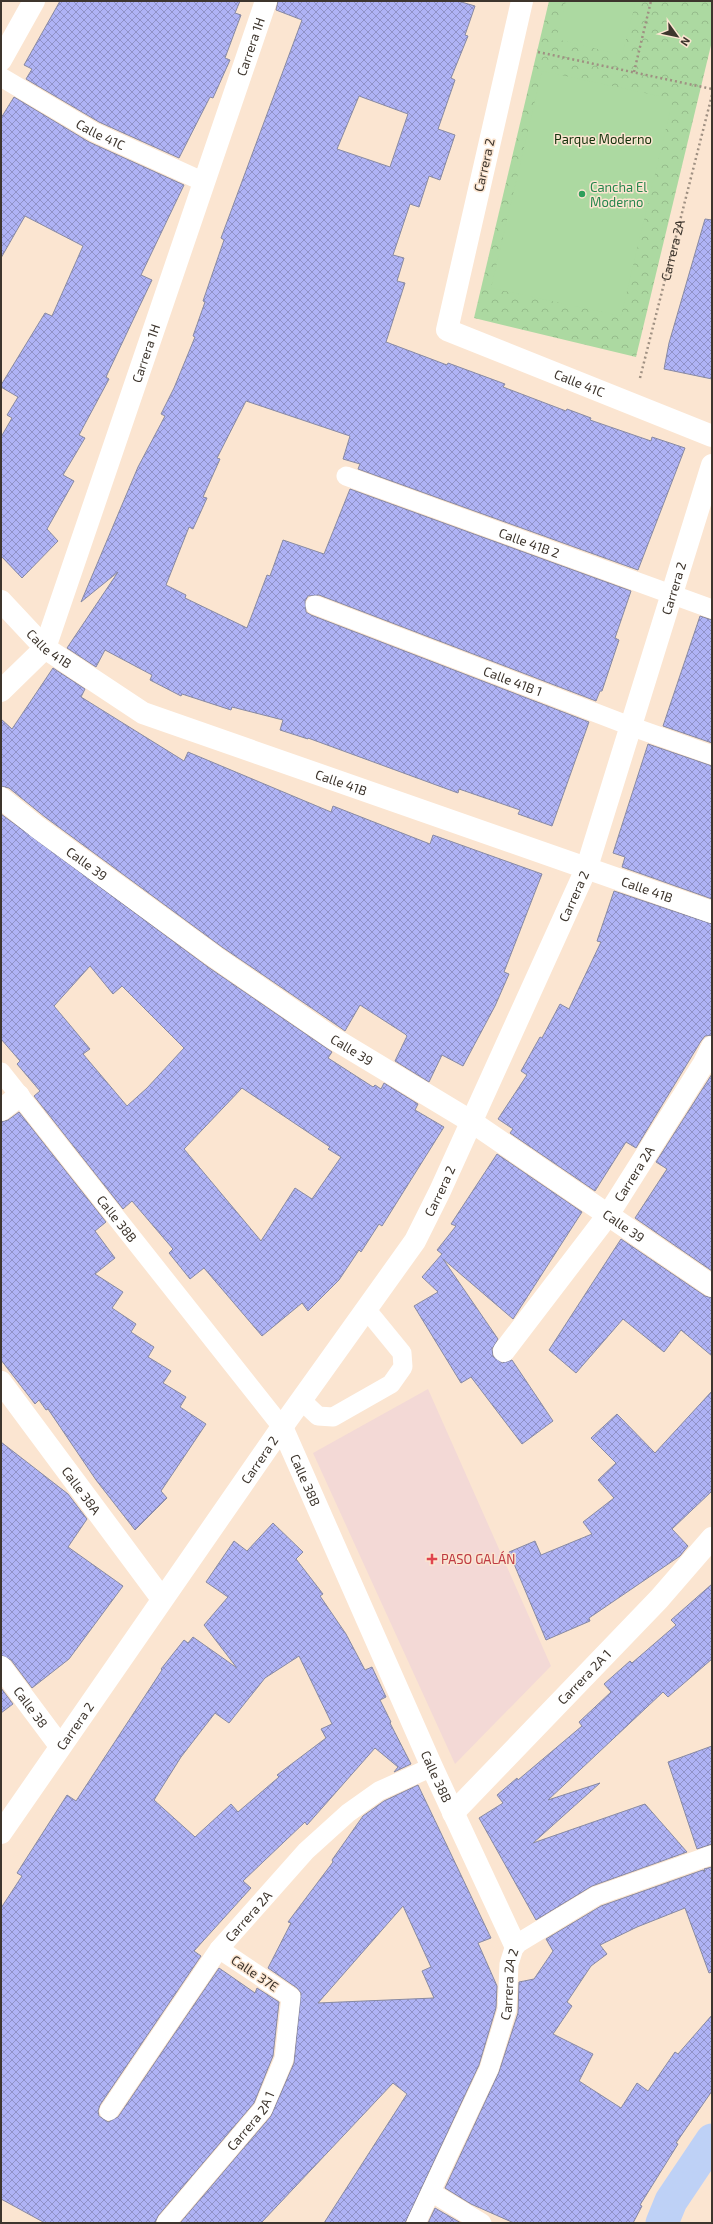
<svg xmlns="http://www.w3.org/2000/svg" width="713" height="2224" viewBox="0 0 713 2224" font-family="'Exo 2',sans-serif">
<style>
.medical{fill:#f3d9d6}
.park{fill:url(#park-crowns)}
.pitch{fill:#acd9a1}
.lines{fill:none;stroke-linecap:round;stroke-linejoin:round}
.canal{stroke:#bed1f6;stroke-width:33}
.building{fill:url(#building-cross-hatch);stroke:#888aa2;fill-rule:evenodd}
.path{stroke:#9f9082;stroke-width:2.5;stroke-dasharray:2 3;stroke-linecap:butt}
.service{stroke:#fff;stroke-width:19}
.minor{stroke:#fff;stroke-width:22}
.leisure-dot{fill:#2e9e5b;stroke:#fbe5d1;stroke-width:1.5}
.health-dot{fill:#e0444e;stroke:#fbe5d1;stroke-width:1.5}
.labels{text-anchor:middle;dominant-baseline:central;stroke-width:3;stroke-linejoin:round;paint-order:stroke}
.street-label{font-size:13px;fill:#3d352d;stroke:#fbe5d1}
.park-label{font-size:13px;fill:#13320b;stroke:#fbe5d1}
.leisure-label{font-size:13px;fill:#27864d;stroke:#fbe5d1;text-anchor:start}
.health-label{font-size:13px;fill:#be3a42;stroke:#fbe5d1;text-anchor:start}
</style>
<defs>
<pattern id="park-crowns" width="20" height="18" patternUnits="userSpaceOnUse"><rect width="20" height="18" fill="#acd9a1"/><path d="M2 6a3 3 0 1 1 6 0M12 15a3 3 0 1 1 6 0" fill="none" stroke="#95bb8b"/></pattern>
<pattern id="building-cross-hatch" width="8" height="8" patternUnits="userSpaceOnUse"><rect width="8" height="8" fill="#afb3f5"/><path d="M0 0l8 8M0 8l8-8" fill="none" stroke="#9092c7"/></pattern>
</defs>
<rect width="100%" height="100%" fill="#fbe5d1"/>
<path class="medical" d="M428,1389L551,1666L455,1764L313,1453Z"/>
<path class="park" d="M549,1H712V41L636,357L474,318Z"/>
<path class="pitch" d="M566,1H636L622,55L556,39Z
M542,71L673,99L621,316L491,288Z"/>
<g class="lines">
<path class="canal" d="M662,2223L671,2201L712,2140"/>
</g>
<path class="building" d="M60,1H240L235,13L241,15L225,58L230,60L213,98L210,97L179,158L99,122L26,79L32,69L24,65Z
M278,1H458L475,6L465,35L468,36L451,78L455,80L438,129L455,135L440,180L429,176L419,207L410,204L393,255L404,258L397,281L405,283L386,342L447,365L448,363L505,384L503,387L566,411L567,409L591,418L590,420L651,441L652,437L685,448L638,570L358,469L360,464L343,459L350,436L246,401L217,458L220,459L203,497L207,498L193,529L189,527L166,585L186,595L185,598L247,628L267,575L270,576L283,540L324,554L350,489L631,591L615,638L619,640L602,691H600L596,701L319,595L308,596L305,601L306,612L311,615L589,722L552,826L518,814L520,810L459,789L458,793L308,738V739L280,730L283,720L232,707L231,710L182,694L181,696L150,680L152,675L105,650L96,667L67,648L118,572L81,602L138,467L165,416L161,414L174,388L195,337L193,336L205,302L203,301L224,240L221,238L302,20L276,10ZM359,96L408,114L390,167L337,149Z
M14,97L89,142L184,185L141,275L152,280L106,377L109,379L79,435L85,438L63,475L74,481L47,529L58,541L22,578L1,556V437L12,418L7,415L18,397L1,387V385L45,313L52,316L83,246L25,216L1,258V118Z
M705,219L712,220V379L664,369L669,343Z
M700,616L712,620V743L663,726Z
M53,668L85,689L81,697L184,761L188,752L331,812L333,806L430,844L433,835L542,874L504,972L509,974L495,1006L463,1066L442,1055L429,1082L395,1061L407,1036L405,1034L360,1005L345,1031L338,1026L222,947L45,817L9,788L1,786V719L12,729Z
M648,744L712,766V899L622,867L625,857L613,853Z
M1,814L208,967L332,1052L328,1058L373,1087L375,1085L381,1089L384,1083L418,1104L415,1110L444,1127L382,1226L379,1224L361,1252L359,1250L339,1280L308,1311L302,1303L262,1336L204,1268L190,1279L169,1253L173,1249L132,1201L123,1209L34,1096L40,1091L17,1064L20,1061L1,1039ZM90,966L113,994L122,986L184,1048L147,1088L127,1106L83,1054L90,1049L54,1006ZM242,1088L330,1147L328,1149L341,1157L312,1199L295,1188L261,1241L184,1149Z
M614,891L712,924V1035L705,1036L701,1041L636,1148L626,1142L595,1191L510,1133L513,1129L498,1119L527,1075L521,1071L540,1037L542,1038L560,1004L569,1009L601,942L597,941Z
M712,1074V1271L635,1218L667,1169L656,1162Z
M19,1112L106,1222L95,1231L115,1258L95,1274L123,1292L112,1308L136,1324L131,1332L154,1347L148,1357L171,1371L163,1383L186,1397L180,1407L206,1424L161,1491L167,1498L135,1530L96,1480L48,1409L46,1410L39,1400L35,1404L1,1360V1122L8,1120Z
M497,1154L582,1212L513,1319L443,1259L498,1339L492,1349L493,1356L502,1363L512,1360L553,1421L522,1444L471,1377L461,1383L414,1306L438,1292L422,1277L442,1254L437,1250L456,1226L451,1224Z
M621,1239L705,1296L712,1298V1356L681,1330L664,1352L623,1319L576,1373L549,1350Z
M712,1391V1491L672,1529L688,1546L680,1556L589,1618L590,1621L546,1640L509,1552L535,1541L541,1555L592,1534L583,1522L614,1498L598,1480L616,1463L591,1438L617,1414L655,1453Z
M1,1442L68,1494L87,1519L68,1547L123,1586L69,1659L32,1688L11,1660L1,1655Z
M273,1523L303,1552L296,1559L323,1594L320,1596L346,1634L365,1670L372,1667L386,1697L380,1700L391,1722L390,1723L411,1764L394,1772L398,1767L375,1748L307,1825L305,1822L243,1881L251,1888L194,1951L201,1956L100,2105L98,2111L99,2116L108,2122L118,2117L219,1968L255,1993L257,1988L279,2002L273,2056L254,2103L158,2216L155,2223H45L1,2199V1908L22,1876L17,1873L67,1795L76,1801L162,1670L161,1669L184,1640L188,1643L193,1637L237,1668L204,1625L228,1597L206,1582L234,1541L247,1551ZM299,1656L332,1724L321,1729L326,1738L277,1775L279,1777L238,1812L231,1804L195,1837L154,1800L181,1757L215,1713L229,1723L265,1678Z
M712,1584V1659L668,1697L663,1692L548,1800L600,1783L533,1843L645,1804L687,1852L592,1886L536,1920L479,1818L503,1803L497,1795L517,1778L518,1780L582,1726L579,1722L611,1692L604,1684L630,1661L632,1663L676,1625L671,1620Z
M1,1688L13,1704L1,1713Z
M712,1746V1844L697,1849L668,1762Z
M418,1785L491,1938L478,1943L497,1986L496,2008L479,2065L405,2223H324L407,2094L393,2083L261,2223H180L271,2116L294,2063L301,1993L297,1988L268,1968L291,1923L288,1922L333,1862L332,1860L363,1816L384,1801ZM403,1906L431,1967L422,1971L434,1998L318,2003Z
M712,1867V1878H710L712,1880V1972L709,1973L685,1908L637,1927L600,1945L607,1954L591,1966L567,2002L572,2006L553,2034L593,2054L579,2081L621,2108L637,2083L648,2091L675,2052L678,2054L712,2015V2091L676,2143L678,2144L640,2205L642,2206L633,2223H514L471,2204L445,2188L499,2072L518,2013L519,1982L534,1979L553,1951L546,1939L601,1906L703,1870L705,1872L704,1869Z
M435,2208L461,2223H428Z"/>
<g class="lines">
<g class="path">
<path d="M538,52L712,89"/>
<path d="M634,72L651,1"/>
<path id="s1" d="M640,378L712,95"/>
</g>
<g class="service">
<path id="s2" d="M1,77L94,132L204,182"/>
<path id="s3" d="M346,476L712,609"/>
<path id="s4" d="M315,605L630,726L712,755"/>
<path id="s5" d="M1,1072L282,1427"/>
<path d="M301,1400L318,1416L333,1417L391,1384L403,1367L402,1353L366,1309"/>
<path id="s6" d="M109,2111L219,1949L306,1851L348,1813L379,1791L432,1767"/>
<path d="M431,2192L482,2223"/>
<path id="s7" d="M166,2223L263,2109L284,2059L291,1997L219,1949"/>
<path id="s8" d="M416,2223L489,2069L507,2010L509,1964L515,1945L596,1896L712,1855"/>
</g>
<g class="minor">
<path id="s9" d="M522,1L447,330L712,436"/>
<path d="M1,60L34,1"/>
<path id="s10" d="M1,601L45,648L143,713L712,912"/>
<path id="s11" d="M1,691L45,648L266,1"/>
<path id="s12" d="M1,798L37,827L215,957L331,1037L472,1122L712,1286"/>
<path d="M1,1110L19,1096"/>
<path id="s13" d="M504,1351L608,1215L704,1063L712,1047"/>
<path id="s14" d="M1,1382L162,1599"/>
<path id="s15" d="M282,1427L432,1767L515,1945"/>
<path id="s16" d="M1,1667L60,1746"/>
<path id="s17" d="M453,1813L659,1599L712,1538"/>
<path id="s18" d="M1,1833L282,1427L415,1241L440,1191L587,867L712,465"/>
</g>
</g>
<circle class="leisure-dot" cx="582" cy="194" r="4"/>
<path class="health-dot" d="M430 1553h4v4h4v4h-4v4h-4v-4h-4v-4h4z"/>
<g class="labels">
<g class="street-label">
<text stroke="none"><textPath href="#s11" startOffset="697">Carrera 1H</textPath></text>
<text stroke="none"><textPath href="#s2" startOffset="115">Calle 41C</textPath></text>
<text transform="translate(484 165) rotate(-77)">Carrera 2</text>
<text stroke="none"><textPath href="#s1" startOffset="132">Carrera 2A</textPath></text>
<text stroke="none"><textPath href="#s11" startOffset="373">Carrera 1H</textPath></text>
<text stroke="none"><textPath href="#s9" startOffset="480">Calle 41C</textPath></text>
<text stroke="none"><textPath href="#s3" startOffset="195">Calle 41B 2</textPath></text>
<text stroke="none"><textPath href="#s18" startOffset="1426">Carrera 2</textPath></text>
<text stroke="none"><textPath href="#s10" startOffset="68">Calle 41B</textPath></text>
<text stroke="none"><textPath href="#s4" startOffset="212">Calle 41B 1</textPath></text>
<text stroke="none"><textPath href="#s10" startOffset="392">Calle 41B</textPath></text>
<text stroke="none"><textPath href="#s12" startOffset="108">Calle 39</textPath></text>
<text stroke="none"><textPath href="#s10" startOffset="716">Calle 41B</textPath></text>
<text stroke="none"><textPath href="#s18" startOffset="1102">Carrera 2</textPath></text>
<text stroke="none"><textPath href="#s12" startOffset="432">Calle 39</textPath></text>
<text stroke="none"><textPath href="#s13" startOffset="220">Carrera 2A</textPath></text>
<text stroke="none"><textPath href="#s18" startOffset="778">Carrera 2</textPath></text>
<text stroke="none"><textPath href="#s5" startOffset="187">Calle 38B</textPath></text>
<text stroke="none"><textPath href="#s12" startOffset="756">Calle 39</textPath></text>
<text stroke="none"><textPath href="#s18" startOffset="454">Carrera 2</textPath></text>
<text stroke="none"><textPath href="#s15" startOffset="58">Calle 38B</textPath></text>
<text stroke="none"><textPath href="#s14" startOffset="135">Calle 38A</textPath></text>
<text stroke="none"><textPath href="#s17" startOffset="189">Carrera 2A 1</textPath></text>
<text stroke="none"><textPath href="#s16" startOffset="50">Calle 38</textPath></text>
<text stroke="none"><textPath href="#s18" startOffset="130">Carrera 2</textPath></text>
<text stroke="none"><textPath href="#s15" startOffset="382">Calle 38B</textPath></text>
<text stroke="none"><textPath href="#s6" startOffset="240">Carrera 2A</textPath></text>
<text transform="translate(255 1973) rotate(34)">Calle 37E</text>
<text stroke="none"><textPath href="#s8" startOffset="258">Carrera 2A 2</textPath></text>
<text stroke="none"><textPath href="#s7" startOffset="133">Carrera 2A 1</textPath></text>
</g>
<g class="park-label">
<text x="603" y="139">Parque Moderno</text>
</g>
<g class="leisure-label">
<text x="590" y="187">Cancha El<tspan x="590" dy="15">Moderno</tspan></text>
</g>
<g class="health-label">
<text x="441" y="1559">PASO GALÁN</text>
</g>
</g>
<rect width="713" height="2224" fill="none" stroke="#3d352d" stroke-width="4"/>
<g transform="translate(677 36) rotate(123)" stroke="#fbe5d1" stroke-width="3" paint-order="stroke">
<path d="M0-3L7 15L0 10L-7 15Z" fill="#3d352d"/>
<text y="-6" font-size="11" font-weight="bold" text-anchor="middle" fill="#3d352d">N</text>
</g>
</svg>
